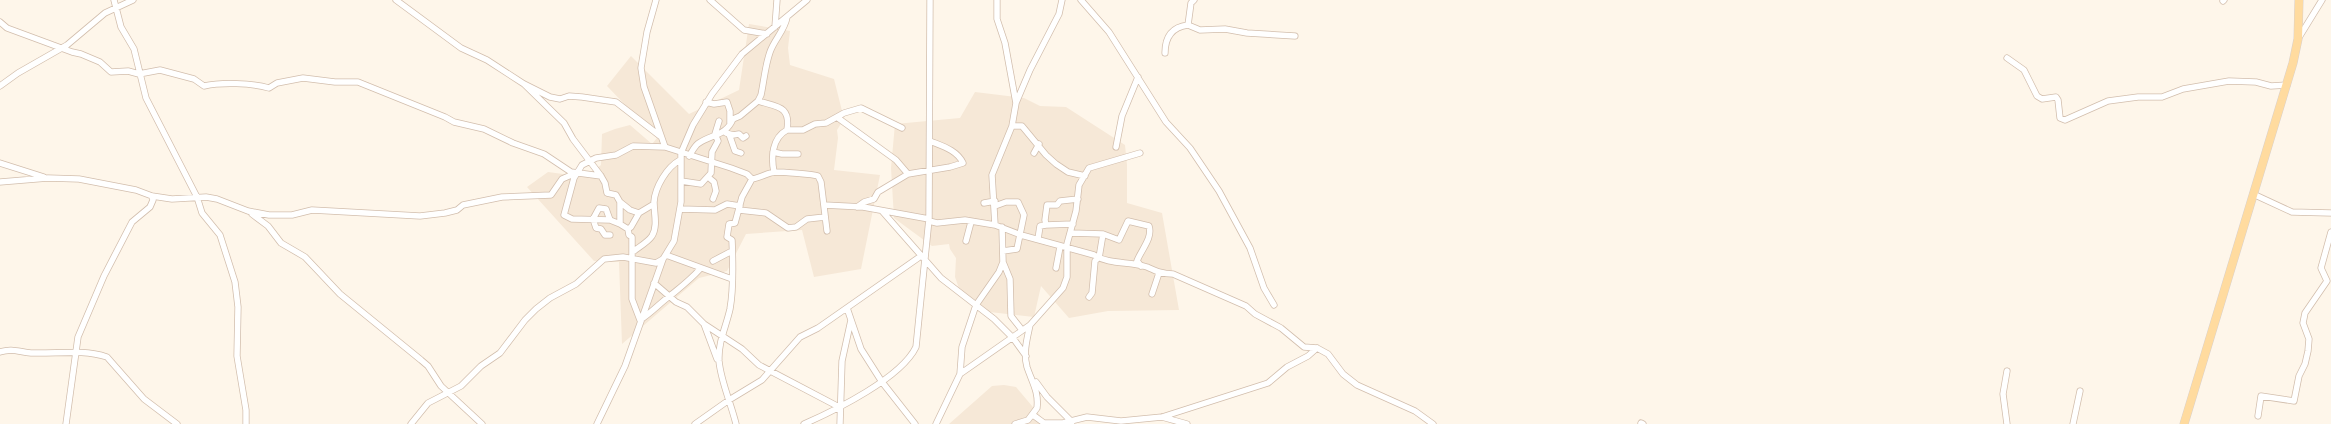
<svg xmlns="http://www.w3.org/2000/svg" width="2331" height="424" viewBox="0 0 2331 424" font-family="Jost,sans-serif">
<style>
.residential{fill:#f6e8d7}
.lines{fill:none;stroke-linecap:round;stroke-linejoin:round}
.minor-casing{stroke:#d2bead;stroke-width:7}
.major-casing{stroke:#dad1cc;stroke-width:9}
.minor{stroke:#fff;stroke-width:5.5}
.major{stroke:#ffdb9f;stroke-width:8}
</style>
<rect width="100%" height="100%" fill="#fef6ea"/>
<path class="residential" d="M749,24L790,31L788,48L790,65L834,79L844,119L837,130L838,138L834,170L880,175L861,269L814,277L802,230L746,234L727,271L699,278L622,344L619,262L594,261L527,187L548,172L585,177L601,165L602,134L615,129L630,125L652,144L657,138L607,86L631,56L689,114L739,90Z
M975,92L1024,98L1040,106L1066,107L1125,145L1127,165V203L1162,213L1179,310L1108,311L1069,318L1041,286L1034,317L981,311L962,297L955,277L956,258L950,249L949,244L932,246L894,218L891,168L895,124L960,118Z
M1004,385L1016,387L1043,419L1045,424H949L992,386Z"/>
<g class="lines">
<g class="minor-casing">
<path id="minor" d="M114,0L121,27L134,49L146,98L197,197L202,213L220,235L235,282L238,307L237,356L246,410V424
M396,0L461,48L487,60L524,84L550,97L560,99L569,96L582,97L616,102L660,136
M656,0L647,32L641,68L644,87L665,147
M710,0L744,30L767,34
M1081,0L1109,32L1166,122L1190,148L1219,191L1250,248L1264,288L1274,305
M2223,1L2224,0
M0,22L7,28L72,52L81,54L100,62L111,72L128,71L139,74L160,70L194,79L204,86C222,82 251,83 269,88L277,83L303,78L335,82H358L445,117L454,122L484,129L513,143L544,154L571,172L601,176
M1188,25L1191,3L1194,0
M775,27L777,0
M2298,39L2322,0
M1165,53C1165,37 1172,27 1188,25L1200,30L1225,29L1247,33L1295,36
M2007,58L2024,70L2037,96L2042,99L2056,97L2058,100L2060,118L2065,120L2108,101L2138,97H2162L2183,89L2229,81L2256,82L2271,86L2287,85
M524,84L564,123L573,139L601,176L605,183L607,193L616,195L620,202V224L628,229L629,235L632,237V299L640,320C651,313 660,303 671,295C682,286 690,280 700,269
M0,86L18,73L67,45L105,13L133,0
M706,102L714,104L727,102L730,111V123
M1016,103L1030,70L1059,14L1062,0
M838,118L896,160L908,174
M1012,126H1022L1046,155L1056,164L1068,172L1085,176
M787,130H803L815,124L826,123L844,113L861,108L902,128
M726,133L733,135L739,134L743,138L746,136
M729,134L735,151L741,153
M1116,147L1122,116L1138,77
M773,152L782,154H798
M1034,153L1039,144
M689,156C692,152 695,145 699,143C712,134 726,136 733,119L740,116L758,101
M0,163L44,177
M774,172C771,157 772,138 787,130C791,105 776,107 758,101L761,95C764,81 765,66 770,52C774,40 785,30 787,17
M708,177L714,182L716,191L713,199
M681,181L701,184L711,173L712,152L718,141L715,134L719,121
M0,182L48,178L79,179L136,190L152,196L172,199L206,197L217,199L248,211L269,215H292L312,210L420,216L445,213L457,210L463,205L502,197L551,195L562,179L576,173
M2253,194L2292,212L2331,213
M620,202L630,210L639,213
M984,203L995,201
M824,205L863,207L929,219
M995,206L1006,202H1018L1024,215L1017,249L1003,251
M857,207L864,202L874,199L878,192L908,174L950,167L963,163C957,150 942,146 930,141
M680,209L715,210L727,204L740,206
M739,210L766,213L788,228L796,227L807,219L825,217
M882,211L941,278L994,319L1013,338L1026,356
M252,214L268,226L281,243L305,257L340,294L421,360L428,366L441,386L482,424
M929,221L937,223L965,220L995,225L1021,235L1094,255C1110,265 1129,261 1147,267C1156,271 1162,274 1173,274L1246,306L1255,314L1281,328L1304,347L1317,348L1328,354L1343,374L1357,385L1415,411L1433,424
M620,224L610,220L572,219L564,215L574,178L582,165L596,158L616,155L633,146L665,147L731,168L747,174L752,179
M995,225L992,175L1012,126L1016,103L1005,43L997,19V0
M1046,225L1073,224
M628,229L631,227L639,213L654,204
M1071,233L1103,234L1119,240L1128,221L1149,226C1153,238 1141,250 1137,261L1141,266
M610,235H605L601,229L596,228L593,219L599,208L606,209L610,220
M1038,239L1040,226L1046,225L1045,220L1047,205H1057L1060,201L1078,199
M966,241L971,222
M634,251C639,247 648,242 652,236C658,226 654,213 654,202C655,187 667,167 680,160
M666,255L732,279
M1099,258L1103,234
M713,261L732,251
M1003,262L1010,279L1011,316L1022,330
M1056,268L1060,247
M654,283L676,302L687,307L704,324L742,349L759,365L839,407
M1152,294L1159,273
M1089,297L1092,293L1095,261L1098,258
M847,308L861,349L882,382L915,424
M704,324L717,359
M0,352C12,348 19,352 31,353C57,354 82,349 107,357L144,399L177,424
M2007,371L2003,394L2007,424
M960,374L1030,325L1063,288L1067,277V244L1076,211L1079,185L1089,168L1140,153
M1036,382L1047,397L1072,422
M1033,415L1044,423H1063L1087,417L1121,421L1162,417L1268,383L1287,367L1308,356L1317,348
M2258,416L2261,396L2294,401L2299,376L2305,364L2308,351L2309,339L2303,323L2305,313L2327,281L2321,268L2331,232
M1162,417L1187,424
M1641,423L1643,424
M66,424L78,337L104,276L132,222L150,207L153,200L152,196
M411,424L428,403L461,386L481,366L500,353L525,320L536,309L550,298L576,284L604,259L623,257L656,263L663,259
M597,424L625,366L663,259L674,241L681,202V153L693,125L712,94L742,54L807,0
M695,424L729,400L762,380L800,337L818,328L921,256
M736,424C731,403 721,382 719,361C718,342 726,327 730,309C734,287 733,262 732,240L727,237L729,224L735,223L742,197L752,179C760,178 767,173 775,172C781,172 813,174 818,176L821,182L827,231
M804,424C836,410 901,378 916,347L929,219L930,0
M840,424L842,361L851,320
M936,424L960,374L962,347L976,305L999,272L1003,262L1002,227
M1015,424L1028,420L1037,408C1039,392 1032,382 1027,367C1023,353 1027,339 1030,325
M2073,424L2080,391"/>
</g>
<g class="major-casing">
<path id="major" d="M2184,424L2293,63L2298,39L2299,0"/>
</g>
<use href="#minor" class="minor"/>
<use href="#major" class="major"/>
</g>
</svg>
